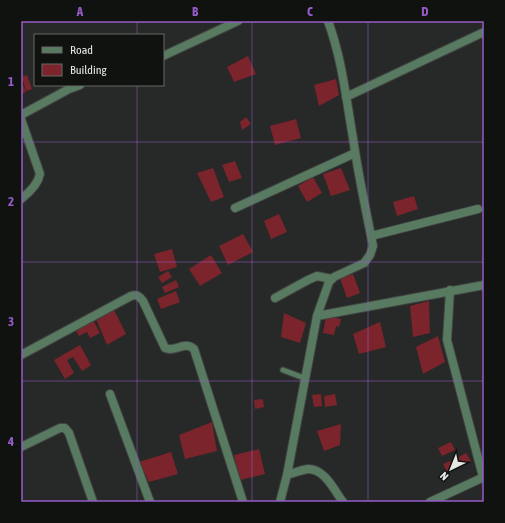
<svg xmlns="http://www.w3.org/2000/svg" width="505" height="523" viewBox="0 0 505 523" font-family="'Asap Condensed',sans-serif">
<style>
.building{fill:#7b242b}
.lines{fill:none;stroke-linecap:round;stroke-linejoin:round}
.lane-casing{stroke:#414442;stroke-width:7}
.street-casing{stroke:#414442;stroke-width:10}
.lane{stroke:#587a61;stroke-width:5}
.street{stroke:#587a61;stroke-width:8}
.grid{fill:none;stroke:#965bc9;stroke-width:1;stroke-opacity:0.55}
.neatline{fill:none;stroke:#965bc9;stroke-width:1.5}
.grid-label{font-size:13px;text-anchor:middle;font-weight:bold;fill:#965bc9}
</style>
<rect width="100%" height="100%" fill="#262927"/>
<path class="building" d="M248,56L256,74L234,82L227,67Z
M27,75L32,89L26,91L22,77Z
M336,79L339,95L319,106L314,85Z
M21,80L26,92L21,94Z
M246,117L251,124L242,130L240,122Z
M296,119L301,138L275,145L270,126Z
M235,161L242,178L229,182L222,165Z
M213,168L224,197L211,202L197,173Z
M341,168L350,190L331,196L323,174Z
M313,177L322,193L307,202L298,186Z
M414,196L418,209L397,216L393,202Z
M279,214L287,232L271,239L264,221Z
M243,234L253,252L228,265L219,246Z
M172,249L177,267L160,272L154,254Z
M211,255L222,273L200,286L189,269Z
M168,271L172,277L162,283L158,277Z
M353,274L360,293L347,298L340,278Z
M176,280L179,287L165,293L162,287Z
M176,291L180,302L161,309L157,299Z
M429,301L430,333L413,337L410,306Z
M114,310L126,334L107,345L96,319Z
M284,313L306,323L300,343L281,337Z
M326,316L341,319L339,327L336,326L334,335L323,333Z
M92,318L100,333L90,338L87,332L79,336L74,327Z
M380,322L386,347L359,354L353,334Z
M438,336L445,362L423,374L416,347Z
M80,345L91,365L82,371L73,357L67,360L74,373L65,379L54,360Z
M321,394L322,406L314,407L312,395Z
M335,394L337,405L325,407L324,396Z
M263,399L264,407L255,409L254,400Z
M212,422L217,451L185,459L179,435Z
M341,424L340,445L324,451L317,431Z
M451,442L455,450L442,456L438,448Z
M259,449L265,474L240,480L234,455Z
M171,452L178,474L149,482L139,462Z
M466,453L471,461L459,467L455,459Z
M453,460L456,468L447,472L443,464Z"/>
<g class="lines">
<g class="lane-casing">
<path id="lane" d="M283,370L304,378"/>
</g>
<g class="street-casing">
<path id="street" d="M163,56L238,21
M346,97L484,32
M21,115L69,89L80,85
M21,119L40,174C38,184 30,192 21,199
M235,208L355,153
M371,236L478,209
M450,290L447,340L483,477
M275,298L308,280L317,276L332,279
M317,316L484,285
M21,355L131,296C137,294 139,296 143,301L165,348C175,353 184,340 194,349L243,502
M110,394L150,502
M21,447L60,428H65L69,433L93,502
M287,475C294,473 301,470 308,469C325,469 334,490 343,502
M280,502L287,475L317,316L329,282L334,277L364,263L370,255L373,246C366,210 358,174 353,138C346,98 342,59 328,21
M430,502L484,477"/>
</g>
<use href="#lane" class="lane"/>
<use href="#street" class="street"/>
</g>
<path class="grid" d="M137,21V35M252,21V502M368,21V502M137,85V502M21,142H484M21,262H484M21,381H484"/>
<rect width="505" height="523" fill="none" stroke="#101210" stroke-width="44"/>
<rect x="34" y="34" width="130" height="52" fill="#101210" stroke="#666866"/>
<rect x="42" y="47" width="20" height="6" fill="#587a61" stroke="#666866"/>
<text x="70" y="54" font-size="12" fill="#e6e8e6">Road</text>
<rect x="42" y="64" width="20" height="12" fill="#7b242b" stroke="#666866"/>
<text x="70" y="74" font-size="12" fill="#e6e8e6">Building</text>
<g transform="translate(451 469) rotate(223)" stroke="#101210" stroke-width="3" paint-order="stroke">
<path d="M0-3L7 15L0 10L-7 15Z" fill="#e6e8e6"/>
<text y="-6" font-size="11" font-weight="bold" text-anchor="middle" fill="#e6e8e6">N</text>
</g>
<rect x="22" y="22" width="461" height="479" class="neatline"/>
<g class="grid-label">
<text x="80" y="16">A</text>
<text x="195" y="16">B</text>
<text x="310" y="16">C</text>
<text x="425" y="16">D</text>
<text x="11" y="86">1</text>
<text x="11" y="206">2</text>
<text x="11" y="326">3</text>
<text x="11" y="446">4</text>
</g>
</svg>
